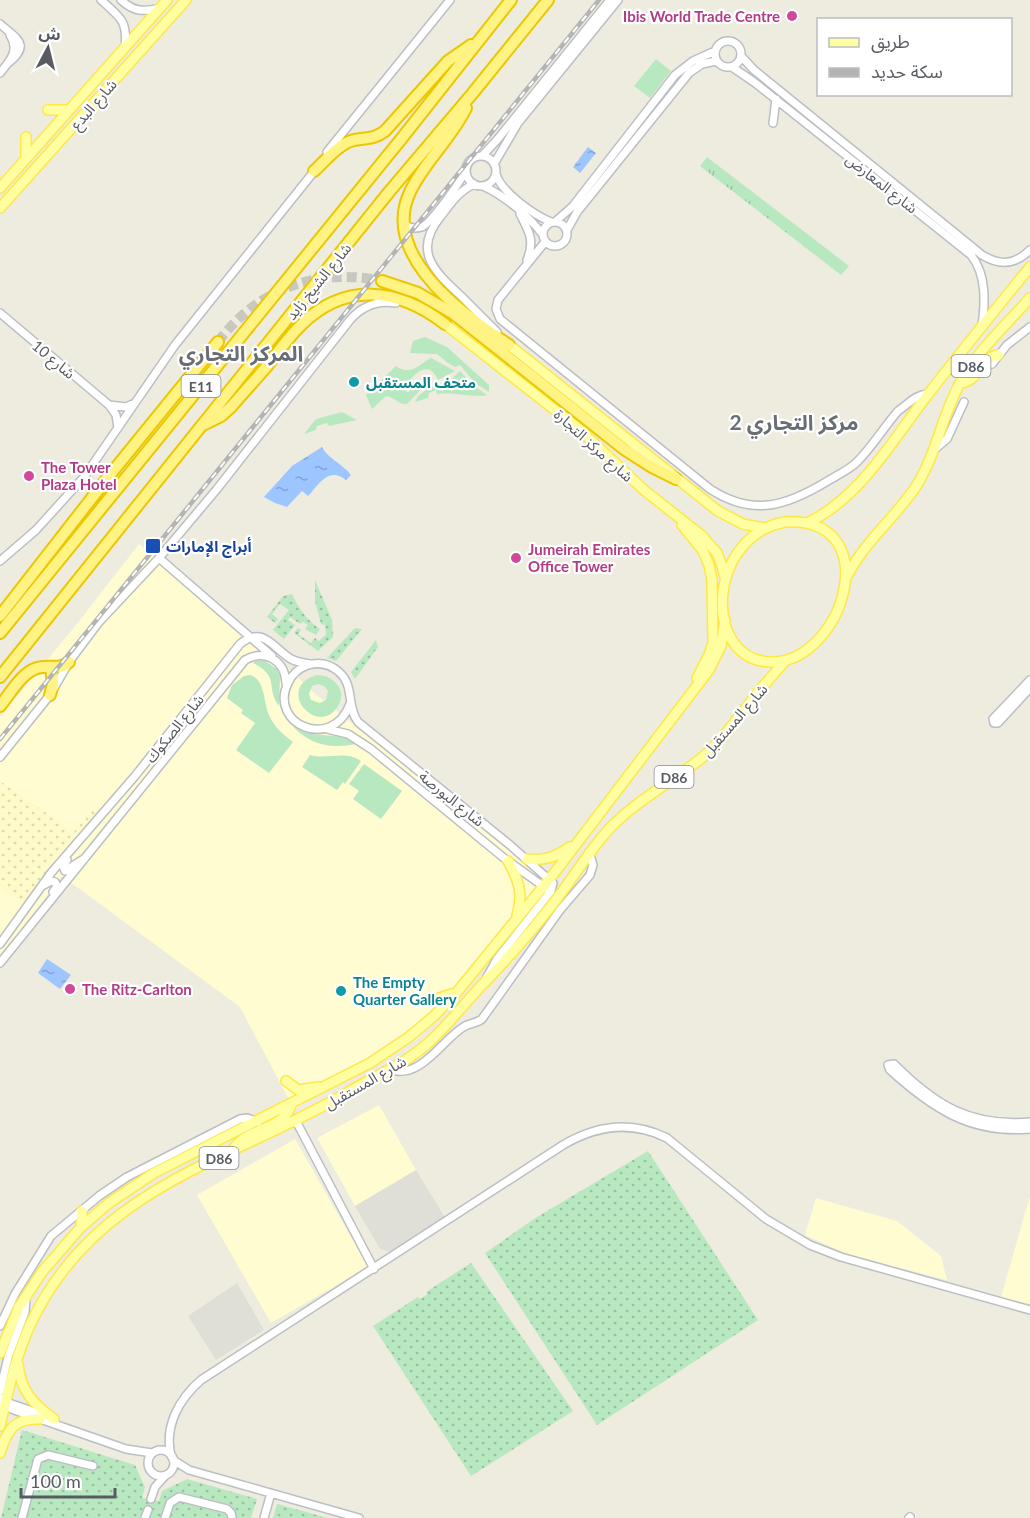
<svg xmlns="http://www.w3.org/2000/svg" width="1030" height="1518" viewBox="0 0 1030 1518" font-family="Lato,'Noto Sans Arabic',sans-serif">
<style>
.commercial{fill:#fffcd2}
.industrial{fill:#e0dfd7}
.grass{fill:#b8e8c0;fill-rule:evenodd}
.sand{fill:url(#sand-dots)}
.park{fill:url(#park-tufts)}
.garden{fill:url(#garden-dots)}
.water{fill:url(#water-ripples)}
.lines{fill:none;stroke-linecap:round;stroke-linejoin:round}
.highway-tunnel{stroke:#c8c8c0;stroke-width:10;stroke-dasharray:10 5;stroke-linecap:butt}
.minor-casing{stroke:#bcbec5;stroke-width:10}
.major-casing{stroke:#fee847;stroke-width:12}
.highway-casing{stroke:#ecc700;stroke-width:14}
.minor{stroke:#fff;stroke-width:7}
.major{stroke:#ffffa2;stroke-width:9}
.highway{stroke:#fff384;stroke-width:10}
.rail-casing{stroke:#b4b4b5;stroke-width:4.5}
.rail{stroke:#fff;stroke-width:2;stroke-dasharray:7;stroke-linecap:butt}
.hotel-dot{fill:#d1479c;stroke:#fff;stroke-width:2}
.culture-dot{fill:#0f9aa8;stroke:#fff;stroke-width:2}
.transit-dot{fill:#1a4fb4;stroke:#fff;stroke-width:2}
.labels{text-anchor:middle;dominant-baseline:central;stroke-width:4.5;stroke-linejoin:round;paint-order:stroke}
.shield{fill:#fff;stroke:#8a8c91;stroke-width:1.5}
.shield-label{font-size:14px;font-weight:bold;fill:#585b62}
.hotel-label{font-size:15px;font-weight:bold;fill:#b23c85;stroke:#fff;text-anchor:start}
.street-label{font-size:15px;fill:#585b62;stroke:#fff}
.culture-label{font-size:15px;font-weight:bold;fill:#0d838f;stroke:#fff;text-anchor:start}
.transit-label{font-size:15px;font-weight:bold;fill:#164399;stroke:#fff;text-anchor:start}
.district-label{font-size:21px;font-weight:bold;fill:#696d74;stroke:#fff}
</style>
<defs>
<pattern id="sand-dots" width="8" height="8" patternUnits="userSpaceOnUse" patternTransform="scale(1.5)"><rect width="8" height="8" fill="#fefac9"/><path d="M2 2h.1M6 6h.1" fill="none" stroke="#dcd9af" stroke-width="1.8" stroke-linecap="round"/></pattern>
<pattern id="park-tufts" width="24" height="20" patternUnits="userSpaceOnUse" patternTransform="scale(1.5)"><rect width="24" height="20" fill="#b8e8c0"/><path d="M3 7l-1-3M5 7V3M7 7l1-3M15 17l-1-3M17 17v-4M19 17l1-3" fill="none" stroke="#98bf9f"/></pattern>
<pattern id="garden-dots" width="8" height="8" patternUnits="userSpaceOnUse" patternTransform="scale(1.5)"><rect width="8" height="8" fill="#b8e8c0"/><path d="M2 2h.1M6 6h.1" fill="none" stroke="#98bf9f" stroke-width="1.8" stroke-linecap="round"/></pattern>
<pattern id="water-ripples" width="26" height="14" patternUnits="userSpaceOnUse" patternTransform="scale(1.5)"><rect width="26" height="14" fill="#9dc5ff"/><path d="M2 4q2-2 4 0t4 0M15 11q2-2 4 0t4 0" fill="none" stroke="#83a3d2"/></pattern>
</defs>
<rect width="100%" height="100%" fill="#edecdf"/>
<path class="commercial" d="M139,544L249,632L318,696L553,885L453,1005L417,1039L376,1065L294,1109L240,1007L62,876L0,957V717L76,625Z
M379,1105L416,1170L355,1206L317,1138Z
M295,1139L368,1267L271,1323L197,1195Z
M1030,1196V1304L1001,1297Z
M816,1198L897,1221L941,1256L947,1280L846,1254L805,1235Z"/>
<path class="industrial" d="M416,1170L446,1219L391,1252L380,1249L355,1206Z
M237,1283L264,1330L216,1360L188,1316Z"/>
<path class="grass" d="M656,59L671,71L650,98L634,86Z
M425,337L447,347L489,385V392L475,383L460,365L455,367L448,363L437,354L410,353L413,341Z
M431,358L455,371L438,380C428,357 410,376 405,391L408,392L428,380V382L407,404C398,405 395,397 386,396L372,409L366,395L396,366C412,377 420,363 431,358Z
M460,371L475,387L487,395C478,398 451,392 437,394L436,390L429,393L428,398L415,402L418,396L432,386L448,382Z
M342,412L357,420L329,426L327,423L317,426L316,430L304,434L316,419Z
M264,660L277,669L280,676L279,706C265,688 281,677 253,663L255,661Z
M250,675C266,679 263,704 270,717C275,728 284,735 293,742L269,773L236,750L255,723L241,713L243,710L227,698L232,685L244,676Z
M317,675C333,675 348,690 338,706C318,739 273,688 317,675ZM318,684L324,686L328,691L326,700L320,703L311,700L309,694L312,686Z
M291,724C312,742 341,729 356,744C331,749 308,745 291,724Z
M310,755C327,760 345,750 361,761L345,784L343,782L337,790L302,767Z
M364,764L402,791L381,819L353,799L359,791L349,784Z"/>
<path class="sand" d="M0,781L74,832L96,806L102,810L74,842L53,861L25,907L0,887Z"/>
<path class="park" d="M707,157L849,266L841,275L700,166Z"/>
<path class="garden" d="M315,580L332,620L333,637L318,651L294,633L298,628L301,630L298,634L311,643L315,638L319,641L324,636L326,635L325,625L321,624L315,601Z
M292,594C299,609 306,619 320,629L316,635L305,629L308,625L303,622L300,624L290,617L288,620L295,625L284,639L273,630L289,610L280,604L272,614L278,619L275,623L267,617L283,596Z
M355,628L362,629L336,661L327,658Z
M376,640L378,647L355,679L351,672Z
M648,1151L758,1320L597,1425L485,1253L537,1217Z
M471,1263L573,1411L471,1476L373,1326L418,1297L420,1299L428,1294L426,1292Z
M22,1430L135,1465L145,1487L142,1498L159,1501L162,1491L187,1479L257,1499L251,1518H1Z
M277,1504L328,1518H273Z"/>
<path class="water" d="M588,147L596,153L580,173L573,167Z
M322,447C326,457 343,464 351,475L346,480C329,466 319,484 308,496L302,491L287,507L275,503L264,497L292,466Z
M47,959L71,975L60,989L38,973Z"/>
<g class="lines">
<path class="highway-tunnel" d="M218,342C257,289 318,267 382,281"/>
<g class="minor-casing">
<path id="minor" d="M101,0C120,17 128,21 125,47
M121,0C134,12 143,12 160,8
M0,24C17,39 32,45 7,64
M715 54a13 13 0 1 1 26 0a13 13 0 1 1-26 0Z
M741,56L754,70L982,255C1000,266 1015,265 1030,250
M732,67L754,82L971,255C987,275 985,303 982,326
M0,73C10,61 20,50 10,35
M773,123L776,99
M327,152L450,0
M482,156L497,140L610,0
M466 171a15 15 0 1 1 30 0a15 15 0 1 1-30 0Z
M494,164L518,123L618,0
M496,174C501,192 534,215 551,222
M474,184C459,191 451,203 441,216C412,251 434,271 461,296C473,308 485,320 497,332
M483,186C505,196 529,216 543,235
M520,214C529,231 535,241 527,260
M556,221L573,206L675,75L693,61L715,51
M543 234a12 12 0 1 1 24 0a12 12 0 1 1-24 0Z
M403,224C409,228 415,229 422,227C432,222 462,180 466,169
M567,230L577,212L689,73L702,64L716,61
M545,242L498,300L496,309L500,319L710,489C753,517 786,506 826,482C837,475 849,470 857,462C872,447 884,427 898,411C909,404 914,395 928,394
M0,313L109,405L116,415L118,428
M992,364L1007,345L1030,327
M109,405L126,407L135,403
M935,449L947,439L964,402
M159,558L272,656
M0,561L36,530L84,477L175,345L316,169
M1030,680L993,719L994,723H998L1030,688
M350,704C332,752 268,724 288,683C292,674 299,668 308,665C319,662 330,664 339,672C355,686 346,706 358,722L510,845L553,883L551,891L497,959L487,977
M327,729L348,734L371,749L504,858L547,889
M0,757L50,695L69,662L99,622L159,558L217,489L350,320C362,306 377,300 396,303
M67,860L63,866L65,871L82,860
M44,885L51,881L55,882L57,886L53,892
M0,944L51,873L135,776L240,644C263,625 273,648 291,659C297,662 303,663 310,664
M0,963L245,660C265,649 285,660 286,683
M391,1070C422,1079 442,1039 465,1026C471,1023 477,1023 482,1019L560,910L590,875L593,865L589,852
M296,1121L374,1269
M1030,1122C970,1127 935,1105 894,1064L888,1065L890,1070C932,1108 970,1134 1030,1129
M0,1326L15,1294L51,1236L99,1196L127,1177L240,1119L247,1118L258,1122
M0,1391L8,1357L25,1312L26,1296
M0,1397L3,1405L14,1410L126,1449L152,1453
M3,1401L47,1416
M148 1463a13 13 0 1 1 26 0a13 13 0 1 1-26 0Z
M171,1456C164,1426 179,1399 201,1380L563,1145C597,1125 631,1120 667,1138L766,1219L810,1245L841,1257L1030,1310
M173,1460L189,1470L359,1518
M151,1499L155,1487L165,1476
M22,1518L38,1459L48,1455L93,1466
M145,1518L148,1510
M165,1518L170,1503L179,1497L227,1509L231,1513L232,1518
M264,1518L271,1493
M909,1518L910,1517"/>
</g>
<g class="major-casing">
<path id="major" d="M48,110H68
M26,137V159
M0,188L167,0
M0,208L186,0
M445,324L578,428L644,490L701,535L717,553L722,566L725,577
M509,345L718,511L743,524L764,528
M960,383C979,382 978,359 998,355
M785,522C888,517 843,660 774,662C701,664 706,536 785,522Z
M807,523C859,499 892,441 926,397C960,353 995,310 1030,267
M682,525L703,551L709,565L712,580L713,643L709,655L697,678
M847,576C865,541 896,517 917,485C937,452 942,416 960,383C977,351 1006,325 1030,298
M527,859C544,861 556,857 570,847
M508,861C518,879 524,894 517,915
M439,998L455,993
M286,1081L298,1090L319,1087
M233,1150C246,1127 284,1131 291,1105
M81,1227L82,1211
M0,1353L19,1307L42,1272L81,1227L109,1203L154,1173L370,1063L409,1037L434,1016L457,992L555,872L709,670L721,646L725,620
M18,1364C20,1390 34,1405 54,1419
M0,1426C8,1391 16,1355 31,1323C95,1188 227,1162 345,1094C373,1077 402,1066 427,1044C449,1025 465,1002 485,982C509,957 531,932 552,905C572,880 588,852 610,828C638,799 674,781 704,756C722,741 734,722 749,704C760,689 773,675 785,661
M0,1453C7,1430 14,1418 40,1419"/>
</g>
<g class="highway-casing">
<path id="highway" d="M466,108C451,139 424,162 410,192C380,255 464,316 509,345
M314,171C324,162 335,148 348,142C361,136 371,142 385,131L448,61L471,45
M382,281L418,293L454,314L624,449L652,467L676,479
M205,424L221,416L231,407C243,393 256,379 268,365C278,352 288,338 300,326C345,281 398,288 445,324
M0,616L109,476L218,342
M0,633L402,138L511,0
M0,677L389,192L472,94L548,0
M50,695L53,684L51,667
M0,706C10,694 21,673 37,668C49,664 59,671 69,662"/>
</g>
<use href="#minor" class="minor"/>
<use href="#major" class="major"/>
<use href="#highway" class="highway"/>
<g class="rail-casing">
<path id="rail" d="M0,739L599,0"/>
</g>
<use href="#rail" class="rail"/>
</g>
<g class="hotel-dot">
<circle cx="792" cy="16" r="6"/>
<circle cx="29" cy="476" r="6"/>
<circle cx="516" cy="558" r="6"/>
<circle cx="70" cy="989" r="6"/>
</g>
<g class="culture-dot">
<circle cx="354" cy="382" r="6"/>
<circle cx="341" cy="991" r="6"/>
</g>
<rect class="transit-dot" x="145" y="538" width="16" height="16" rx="3"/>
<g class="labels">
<g class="shield">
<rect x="951.5" y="355" width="39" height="22" rx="4.5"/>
<rect x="181.5" y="375" width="39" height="22" rx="4.5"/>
<rect x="654.5" y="766" width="39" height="22" rx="4.5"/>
<rect x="199.5" y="1147" width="39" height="22" rx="4.5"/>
</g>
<g class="shield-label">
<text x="971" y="366">D86</text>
<text x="201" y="386">E11</text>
<text x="674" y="777">D86</text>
<text x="219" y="1158">D86</text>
</g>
<g class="hotel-label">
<text x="780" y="16" text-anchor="end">Ibis World Trade Centre</text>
<text x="41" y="467">The Tower<tspan x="41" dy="17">Plaza Hotel</tspan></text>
<text x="528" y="549">Jumeirah Emirates<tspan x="528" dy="17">Office Tower</tspan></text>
<text x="82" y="989">The Ritz-Carlton</text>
</g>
<g class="street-label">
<text transform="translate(93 104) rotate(-49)">شارع البدع</text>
<text transform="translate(882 183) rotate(38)">شارع المعارض</text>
<text transform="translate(318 281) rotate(-51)">شارع الشيخ زايد</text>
<text transform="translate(54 359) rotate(40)">شارع 10</text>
<text transform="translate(594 445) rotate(42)">شارع مركز التجارة</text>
<text transform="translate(734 720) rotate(-49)">شارع المستقبل</text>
<text transform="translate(174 728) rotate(-51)">شارع الصكوك</text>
<text transform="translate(452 798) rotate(39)">شارع البورصة</text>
<text transform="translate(365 1082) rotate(-30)">شارع المستقبل</text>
</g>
<g class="culture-label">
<text x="366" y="382">متحف المستقبل</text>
<text x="353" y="982">The Empty<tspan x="353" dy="17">Quarter Gallery</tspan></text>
</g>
<g class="transit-label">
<text x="166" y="546">أبراج الإمارات</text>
</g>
<g class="district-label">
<text x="241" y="352">المركز التجاري</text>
<text x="794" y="421">مركز التجاري 2</text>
</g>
</g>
<rect x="817" y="18" width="195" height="78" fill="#ffffff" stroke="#bcbdc0" stroke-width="1.5"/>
<rect x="829" y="38" width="30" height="9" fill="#ffffa2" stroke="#bcbdc0" stroke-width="1.5"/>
<text x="871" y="48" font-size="18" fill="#585b62">طريق</text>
<rect x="829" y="68" width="30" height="9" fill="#b4b4b5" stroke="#bcbdc0" stroke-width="1.5"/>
<text x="871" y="78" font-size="18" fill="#585b62">سكة حديد</text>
<g transform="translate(48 48) rotate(7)" stroke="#ffffff" stroke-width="4.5" paint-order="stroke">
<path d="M0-4.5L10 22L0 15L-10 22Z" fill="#585b62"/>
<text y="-9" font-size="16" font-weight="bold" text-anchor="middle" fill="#585b62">ش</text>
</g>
<path d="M21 1488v9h94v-9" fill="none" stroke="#585b62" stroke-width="3"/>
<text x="30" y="1488" font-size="18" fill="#585b62" stroke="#ffffff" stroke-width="4.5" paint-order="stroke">100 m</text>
</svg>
